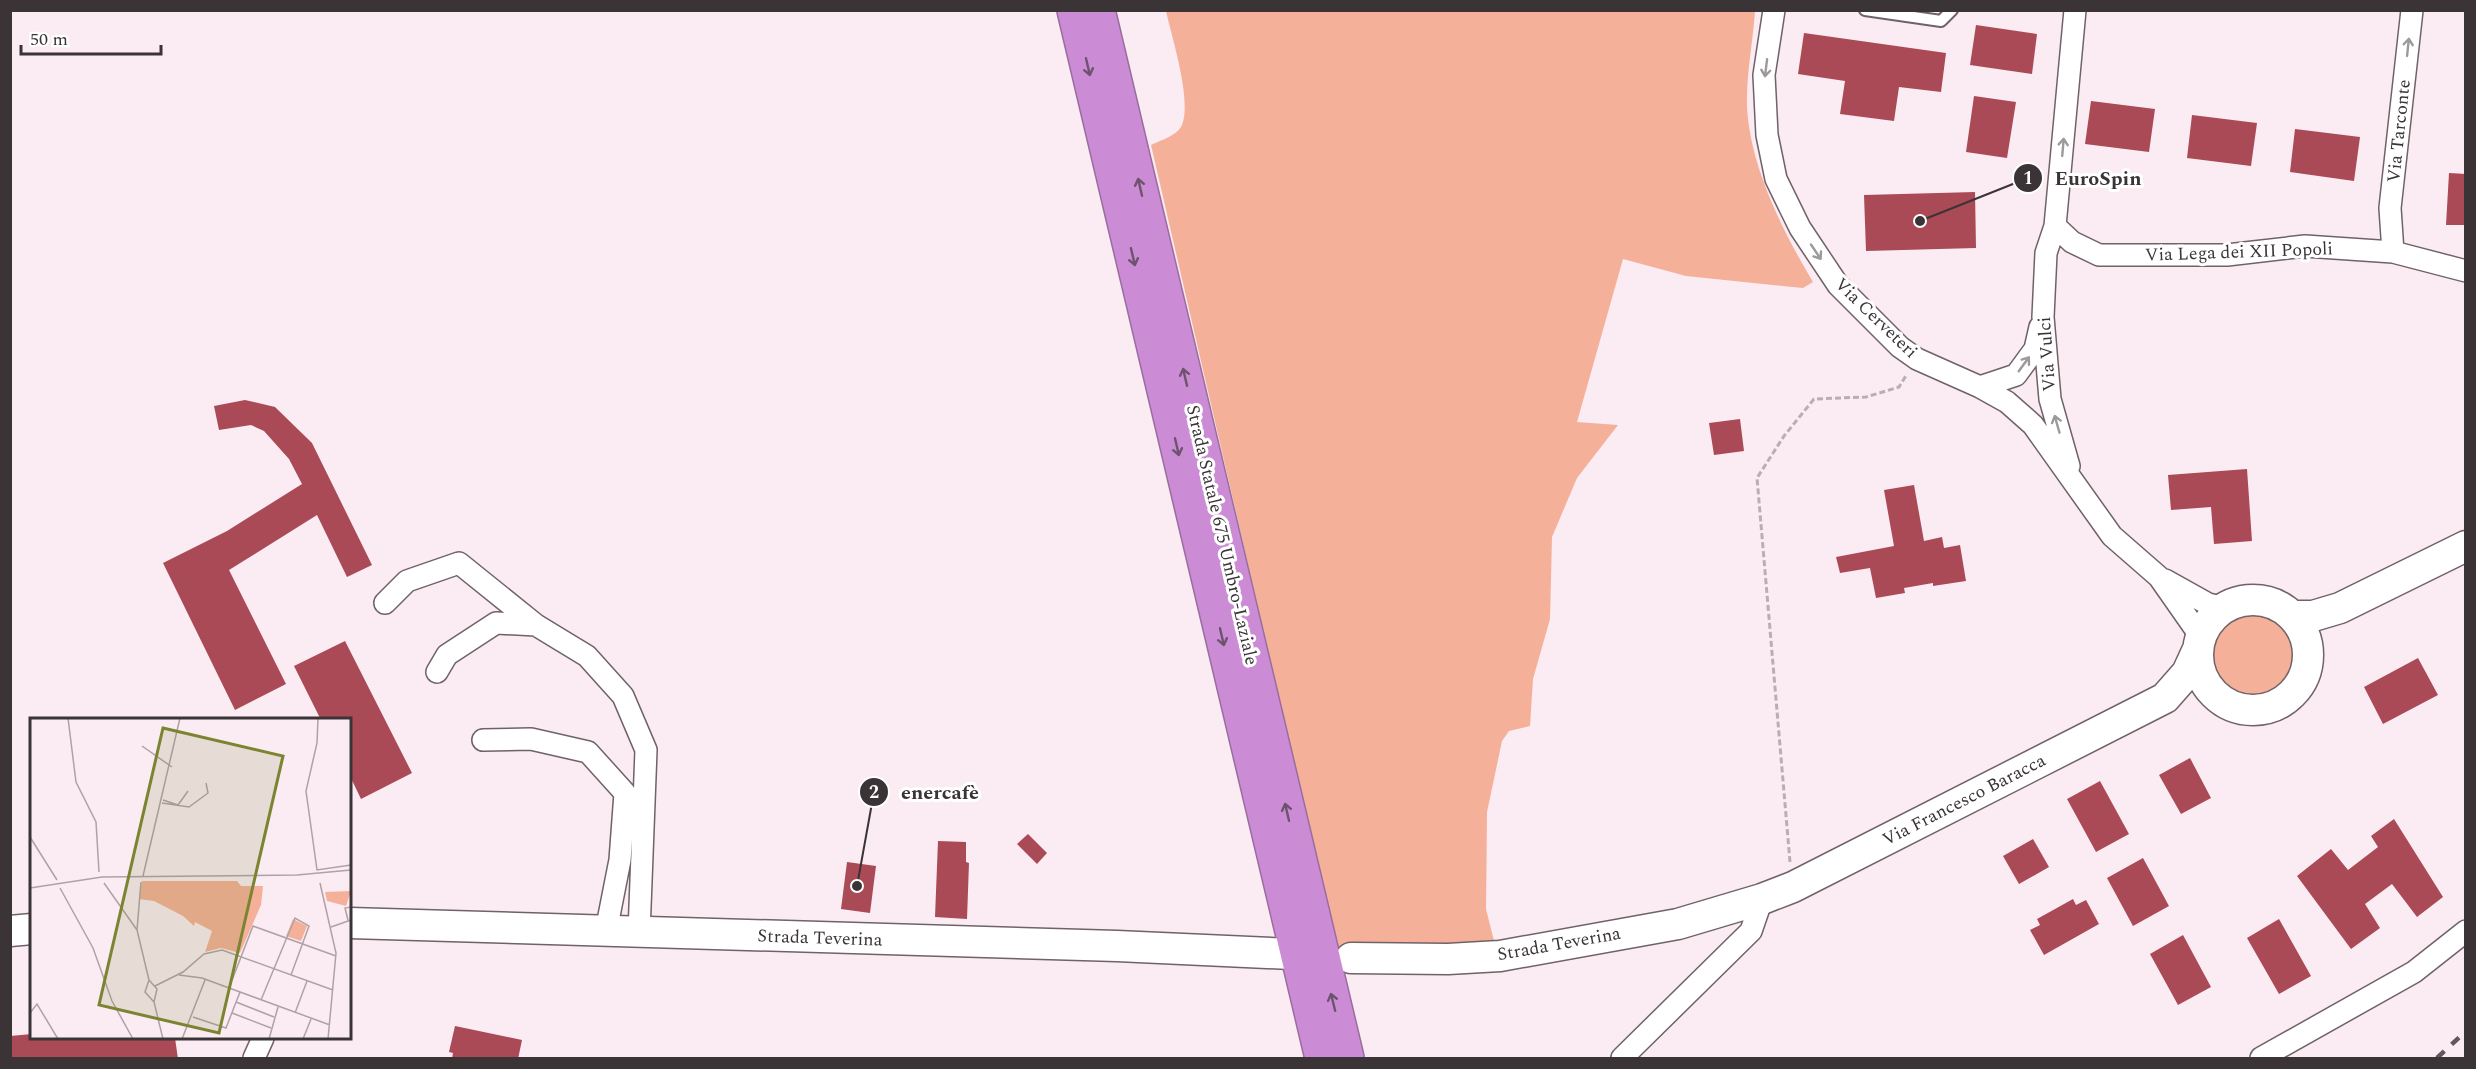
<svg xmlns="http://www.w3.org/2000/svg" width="2476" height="1069" viewBox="0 0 2476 1069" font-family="Spectral,serif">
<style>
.green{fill:#f5b099}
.building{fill:#aa4a57}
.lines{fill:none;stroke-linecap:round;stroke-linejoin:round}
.lane-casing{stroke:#6f6268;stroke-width:14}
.street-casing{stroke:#6f6268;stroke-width:24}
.secondary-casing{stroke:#6f6268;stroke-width:33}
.highway-casing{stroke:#996d9e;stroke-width:36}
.path{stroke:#baaeb3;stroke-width:3;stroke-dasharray:6 3;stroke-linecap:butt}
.lane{stroke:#fff;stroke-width:10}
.street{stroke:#fff;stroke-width:21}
.secondary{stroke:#fff;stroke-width:30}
.highway{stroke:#cc8cd5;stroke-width:33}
.rail{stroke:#5f575b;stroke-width:4.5;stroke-dasharray:10 10;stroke-linecap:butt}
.oneway{stroke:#9c9a9b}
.oneway2{stroke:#6d536e}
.labels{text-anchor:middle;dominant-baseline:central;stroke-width:6;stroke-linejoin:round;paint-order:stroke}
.street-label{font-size:18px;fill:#3a3437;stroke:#fff}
.inset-road{fill:none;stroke:#aea2a7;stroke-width:1.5}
.view{fill:#7a8431;fill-opacity:0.15;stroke:#7a8431;stroke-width:3}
.inset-edge{fill:none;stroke:#3a3437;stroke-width:3}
.leader{fill:none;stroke:#3a3437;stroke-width:2}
.callout-dot{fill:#3a3437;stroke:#fff;stroke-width:2}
.mark-label{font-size:18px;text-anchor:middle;font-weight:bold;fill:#fff}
.callout-label{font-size:20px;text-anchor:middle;font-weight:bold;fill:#3a3437;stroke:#fff;stroke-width:6;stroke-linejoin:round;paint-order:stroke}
</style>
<rect width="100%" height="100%" fill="#fbebf2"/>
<path class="green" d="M1166,11H1755C1753,42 1746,75 1747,107C1750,166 1783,232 1813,282L1803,288L1686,276L1623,259L1577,422L1618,425L1577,478L1552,537L1550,619L1533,679L1530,726L1509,731L1502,741L1487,812L1486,909L1494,941L1454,946L1337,949L1151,145C1161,140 1177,136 1182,125C1192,100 1172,38 1166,11Z
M2210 656a44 44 0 1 1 88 0a44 44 0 1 1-88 0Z"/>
<path class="building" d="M1976,25L2037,34L2032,74L1970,65Z
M1804,33L1946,53L1941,92L1899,87L1894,121L1840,114L1845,81L1798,74Z
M1974,96L2016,102L2007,158L1966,152Z
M2091,101L2155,109L2149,152L2085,144Z
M2192,115L2257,123L2251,166L2187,158Z
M2295,129L2360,137L2354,181L2290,172Z
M2449,173L2466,174V225H2446Z
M1975,192L1976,248L1866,251L1864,195Z
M245,400L275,407L312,443L372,565L347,577L317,515L229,570L286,684L235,710L163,563L227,531L302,484L289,459L264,431L251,425L219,430L214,406Z
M1740,419L1744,451L1714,455L1709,423Z
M2247,469L2252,541L2214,544L2211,507L2171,510L2168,475Z
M1914,485L1924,541L1942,537L1944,548L1960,545L1966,581L1933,586V583L1904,588L1905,593L1876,598L1870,568L1840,573L1836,557L1894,546L1884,490Z
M345,641L412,773L361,799L350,776V720H321L294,666Z
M2418,658L2438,695L2383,724L2364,687Z
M2190,758L2211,798L2181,814L2159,775Z
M2100,781L2129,834L2096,852L2067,799Z
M2394,819L2443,897L2417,917L2392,884L2365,904L2380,928L2351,949L2297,876L2331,849L2348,870L2378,847L2371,836Z
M1028,834L1047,853L1037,864L1017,844Z
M2033,839L2049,867L2019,884L2003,856Z
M938,841L966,842V862L969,863L967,919L935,917Z
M2143,858L2169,906L2133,926L2107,878Z
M847,862L876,866L870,913L841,909Z
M2073,899L2076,905L2086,900L2099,924L2044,955L2030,930L2040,925L2037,919Z
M2279,919L2311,976L2279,994L2247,938Z
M2183,935L2211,987L2178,1005L2150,954Z
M455,1026L522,1040L518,1059H452L453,1053L449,1052Z
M32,1034V1038H175L178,1059H10V1036Z"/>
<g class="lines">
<g class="lane-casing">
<path id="lane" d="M1865,10L1941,21L1952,10"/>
</g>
<g class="street-casing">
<path id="street" d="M1774,10L1764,75L1767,135L1776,179L1800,228L1838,285L1900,347L1917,359L1980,387L2007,402L2033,425L2112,536L2159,577L2201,637
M2055,226L2072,242L2099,255H2227L2305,246L2393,252L2466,271
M2393,252L2390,208L2412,10
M1980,387L2016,375L2035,349L2040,327
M2069,466L2050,399L2043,317L2046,253L2055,226L2075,10
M2165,580L2208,604L2224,608
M385,603L407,581L459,563L536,625L587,656L623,696L646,750L639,933
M437,672L447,655L496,623L536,625
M483,740L531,739L588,752L625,793L620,860L606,931
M254,1058L263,1038
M1622,1058L1751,931L1762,899
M2261,1058L2414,972L2466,931"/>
</g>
<g class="secondary-casing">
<path id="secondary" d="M2198 655a55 55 0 1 1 110 0a55 55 0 1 1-110 0Z
M2292,616H2313L2340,608L2466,546
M350,923L1117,946L1291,954
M10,931L32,929
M1351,958L1448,959L1500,956L1678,924L1762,899L1793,887L2165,698L2187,673L2198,649"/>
</g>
<g class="highway-casing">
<path id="highway" d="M1074,10L1322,1058
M1098,10L1347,1058"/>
</g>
<path class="path" d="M1790,862L1757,478L1784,436L1814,399L1866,397L1899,387L1907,374"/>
<use href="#lane" class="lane"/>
<use href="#street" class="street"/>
<use href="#secondary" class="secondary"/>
<use href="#highway" class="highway"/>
<path class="rail" d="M2437,1058L2466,1031"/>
</g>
<defs><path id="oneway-shaft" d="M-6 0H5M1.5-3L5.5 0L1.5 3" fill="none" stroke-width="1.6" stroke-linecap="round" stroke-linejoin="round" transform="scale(1.5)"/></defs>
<g class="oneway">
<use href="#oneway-shaft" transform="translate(2408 47) rotate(-84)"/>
<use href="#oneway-shaft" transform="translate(1766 68) rotate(97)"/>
<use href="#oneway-shaft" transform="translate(2063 147) rotate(-85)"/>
<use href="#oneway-shaft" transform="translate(1816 252) rotate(56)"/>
<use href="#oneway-shaft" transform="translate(2024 364) rotate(-54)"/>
<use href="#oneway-shaft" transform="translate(2057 424) rotate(-106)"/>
</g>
<g class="oneway2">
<use href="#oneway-shaft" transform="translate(1088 67) rotate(77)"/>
<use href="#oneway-shaft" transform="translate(1140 187) rotate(-103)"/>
<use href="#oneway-shaft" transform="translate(1133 257) rotate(77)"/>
<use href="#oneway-shaft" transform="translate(1185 377) rotate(-103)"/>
<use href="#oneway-shaft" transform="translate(1177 447) rotate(77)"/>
<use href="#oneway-shaft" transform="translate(1222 637) rotate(77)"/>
<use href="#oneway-shaft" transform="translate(1287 812) rotate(-103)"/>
<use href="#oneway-shaft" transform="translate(1333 1002) rotate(-104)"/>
</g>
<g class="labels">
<g class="street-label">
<text transform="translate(2399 131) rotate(-84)">Via Tarconte</text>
<text transform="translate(2239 252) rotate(-2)">Via Lega dei XII Popoli</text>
<text transform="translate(1876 318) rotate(44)">Via Cerveteri</text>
<text transform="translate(2047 354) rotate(-94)">Via Vulci</text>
<text transform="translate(1222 535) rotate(77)">Strada Statale 675 Umbro-Laziale</text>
<text transform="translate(1964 800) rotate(-27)">Via Francesco Baracca</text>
<text transform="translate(820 938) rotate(2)">Strada Teverina</text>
<text transform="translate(1559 944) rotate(-10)">Strada Teverina</text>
</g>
</g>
<g transform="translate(30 718)">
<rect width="321" height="321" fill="#fbebf2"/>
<path d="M112,163H207L211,168H233L231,187L210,235L191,230L175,234L182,213L165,204L164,208L153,198L124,183L109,181ZM321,173L316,188L297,183L295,174ZM263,201L277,208L271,223L256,218Z" fill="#f5b099"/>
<path class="inset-road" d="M38,0L46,64L66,104L69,154M288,0L287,25L276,73L287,152L321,147M112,28L142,49M133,82L148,87L158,73M132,85L159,89L178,75L176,65M0,119L27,162M113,158L150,0M111,164L107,212L119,262L115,274L124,284M74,165L107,212M290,165L306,235L298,321M0,170L72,159L267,157L321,152M30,170L63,230L82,283L103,321M318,202L315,190L321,189M301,209L321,202M149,257L172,260L300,307M119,262L127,271L124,284L133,321M125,268L153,254L174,236L192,232L303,272M199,270L223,208L306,238M231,282L265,200L279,208L261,257M206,284L244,299M0,295L7,286L28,321M202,295L241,310M265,295L277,263M163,299L196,310L210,274M152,321L175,262M239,321L248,289M273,321L281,301"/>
<path class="view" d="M133,10L253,38L189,315L69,287Z"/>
<rect width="321" height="321" class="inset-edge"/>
</g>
<path class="leader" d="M1920 221L2028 178M857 886L874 792"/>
<g class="callout-dot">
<circle cx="1920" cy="221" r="6"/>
<circle cx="857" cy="886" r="6"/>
<circle cx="2028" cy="178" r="15"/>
<circle cx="874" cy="792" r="15"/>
</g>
<g class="mark-label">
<text x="2028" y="184">1</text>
<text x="874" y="798">2</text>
</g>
<g class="callout-label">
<text x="2098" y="185">EuroSpin</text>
<text x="940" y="799">enercafè</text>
</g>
<rect width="2476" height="1069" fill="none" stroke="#3a3437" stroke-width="24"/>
<path d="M21 45v9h140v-9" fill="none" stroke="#3a3437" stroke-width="3"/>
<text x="30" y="45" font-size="18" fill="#3a3437" stroke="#ffffff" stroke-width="4.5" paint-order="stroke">50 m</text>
</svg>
